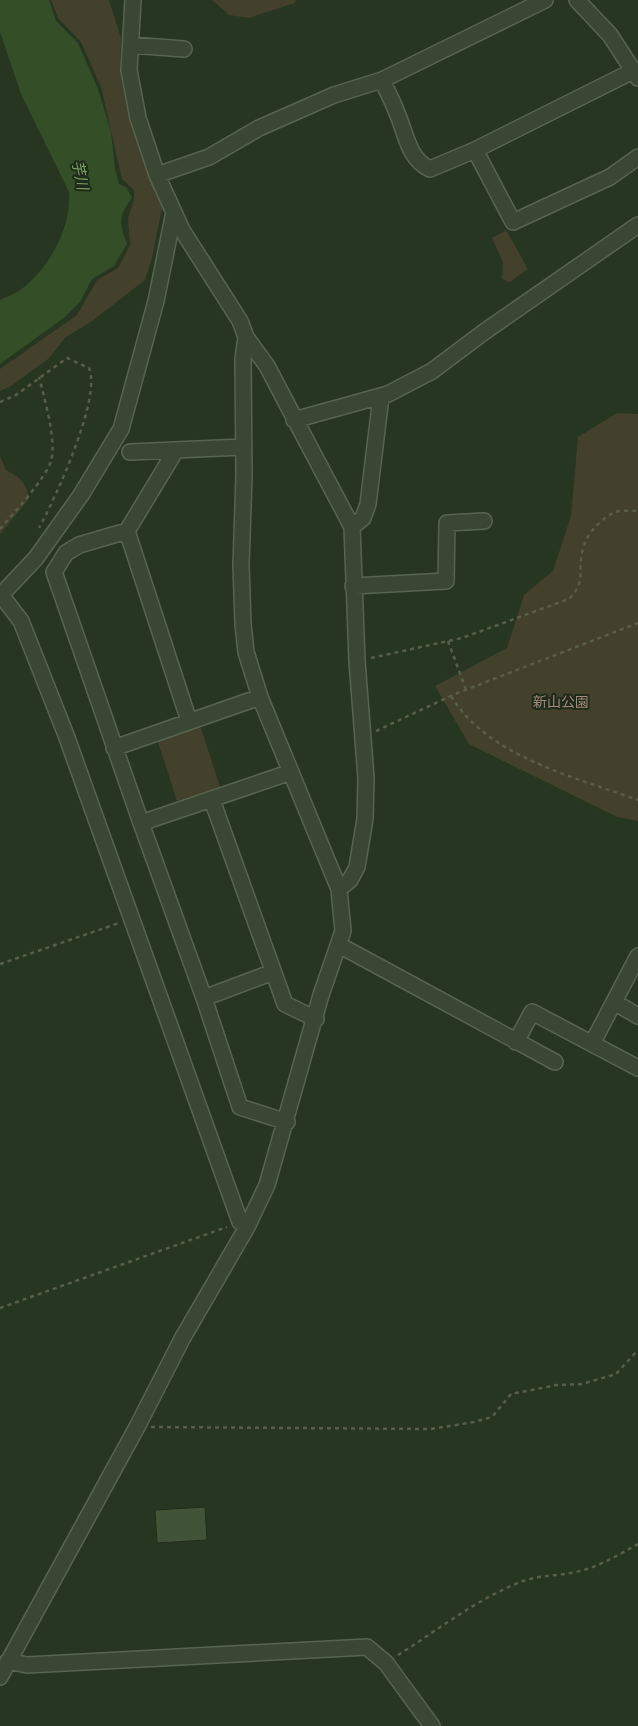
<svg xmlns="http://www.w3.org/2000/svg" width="638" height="1726" viewBox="0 0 638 1726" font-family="Signika,'Noto Sans JP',sans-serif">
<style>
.green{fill:#43412c}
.water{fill:#344e27}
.building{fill:#425438;stroke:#212d1b}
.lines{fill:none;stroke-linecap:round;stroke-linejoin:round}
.minor-casing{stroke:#576550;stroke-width:18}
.path{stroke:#585e48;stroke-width:2.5;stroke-dasharray:4 4;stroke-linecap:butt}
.minor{stroke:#394733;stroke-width:15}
.labels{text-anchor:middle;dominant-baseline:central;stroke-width:4;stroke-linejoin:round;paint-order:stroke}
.park-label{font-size:14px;fill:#a4897c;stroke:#1f2b19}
.water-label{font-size:15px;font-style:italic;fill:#7aa365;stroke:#1f2b19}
</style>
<rect width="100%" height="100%" fill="#273620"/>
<path class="green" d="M51,0H109L121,38L120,69L125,97L138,143L163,204L152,258L145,280L92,321L66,337L48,359L11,386L0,391V369L77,315L97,280L118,268L130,245L128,218L134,199V190L122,179L101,87L81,42L58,18Z
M212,0H296L295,3L249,18L229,15Z
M506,230L528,269L510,282L502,279L503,262L492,238Z
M617,413L638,414V821L617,817L469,744L435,686L507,648L524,595L553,571L571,516L578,437Z
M0,456L6,470C21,478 26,482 29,499L0,534Z
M200,725L220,787L177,801L157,739Z"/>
<path class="water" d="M0,0H49L56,21L78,43L98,89L111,132L115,169L119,184L127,188L132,198C118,216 119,223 127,244L114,266L92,279L80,302L65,317L0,364V300C8,296 18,293 24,287C50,267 72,225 69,192L21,94L0,32Z"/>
<path class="building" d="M205,1507L207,1540L157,1543L155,1510Z"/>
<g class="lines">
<g class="minor-casing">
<path id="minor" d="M133,0L129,70L138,118L157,175L182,230L240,321L246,337L267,366L288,406L352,527L357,661L366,778L365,819L357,867L350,880L339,889
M577,0L610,35L638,78
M131,45L184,49
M382,80C387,91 393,102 397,113C406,133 408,159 430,169L475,150L633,71
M475,150L513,222L610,177L638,157
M157,175L209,157L259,128L334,95L382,80L545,0
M174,212L156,301L121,429L81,495L36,558L1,595L21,621L66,735L240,1222L247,1227
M294,420L388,394L432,371L484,332L638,225
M176,450L127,531L79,545L66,553L54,572L141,823L291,772
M130,452L243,447
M352,527L363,518L368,504L381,397
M127,531L189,721
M353,586L446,581L447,523L484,521
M114,748L260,697
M212,800L285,1004L316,1019
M141,823L204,998L240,1107L287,1122
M339,945L555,1062
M204,998L273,972
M614,1002L638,1016
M516,1042L532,1012L638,1068
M592,1044L638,956
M8,1661L27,1665L367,1647L386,1663L432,1726
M0,1677L137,1427L182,1339L247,1227L267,1185L321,995L343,931L339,889L260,697L246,652L243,624L241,565L244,475L243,359L246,337"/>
</g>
<path class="path" d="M0,402L16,395L67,358L89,368C102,397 55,499 39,528
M0,529C13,514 46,478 51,461C57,441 44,397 39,377
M448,641L466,690
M371,658L462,638L569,599C586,582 578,573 582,553C585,535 599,520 615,512C621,510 631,511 638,511
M451,696C488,757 575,777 638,800
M376,731L455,694L638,623
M0,964L119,923
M0,1308L227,1227
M151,1427L431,1429L474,1422L492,1417L511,1394L557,1385L582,1384L616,1374L638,1350
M398,1655C438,1630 478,1598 523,1581C540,1575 558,1576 576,1572C599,1567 618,1555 638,1544"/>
<use href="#minor" class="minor"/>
</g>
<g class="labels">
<g class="park-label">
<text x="561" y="702">新山公園</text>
</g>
<g class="water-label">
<text transform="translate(80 175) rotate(78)">芋川</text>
</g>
</g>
</svg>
